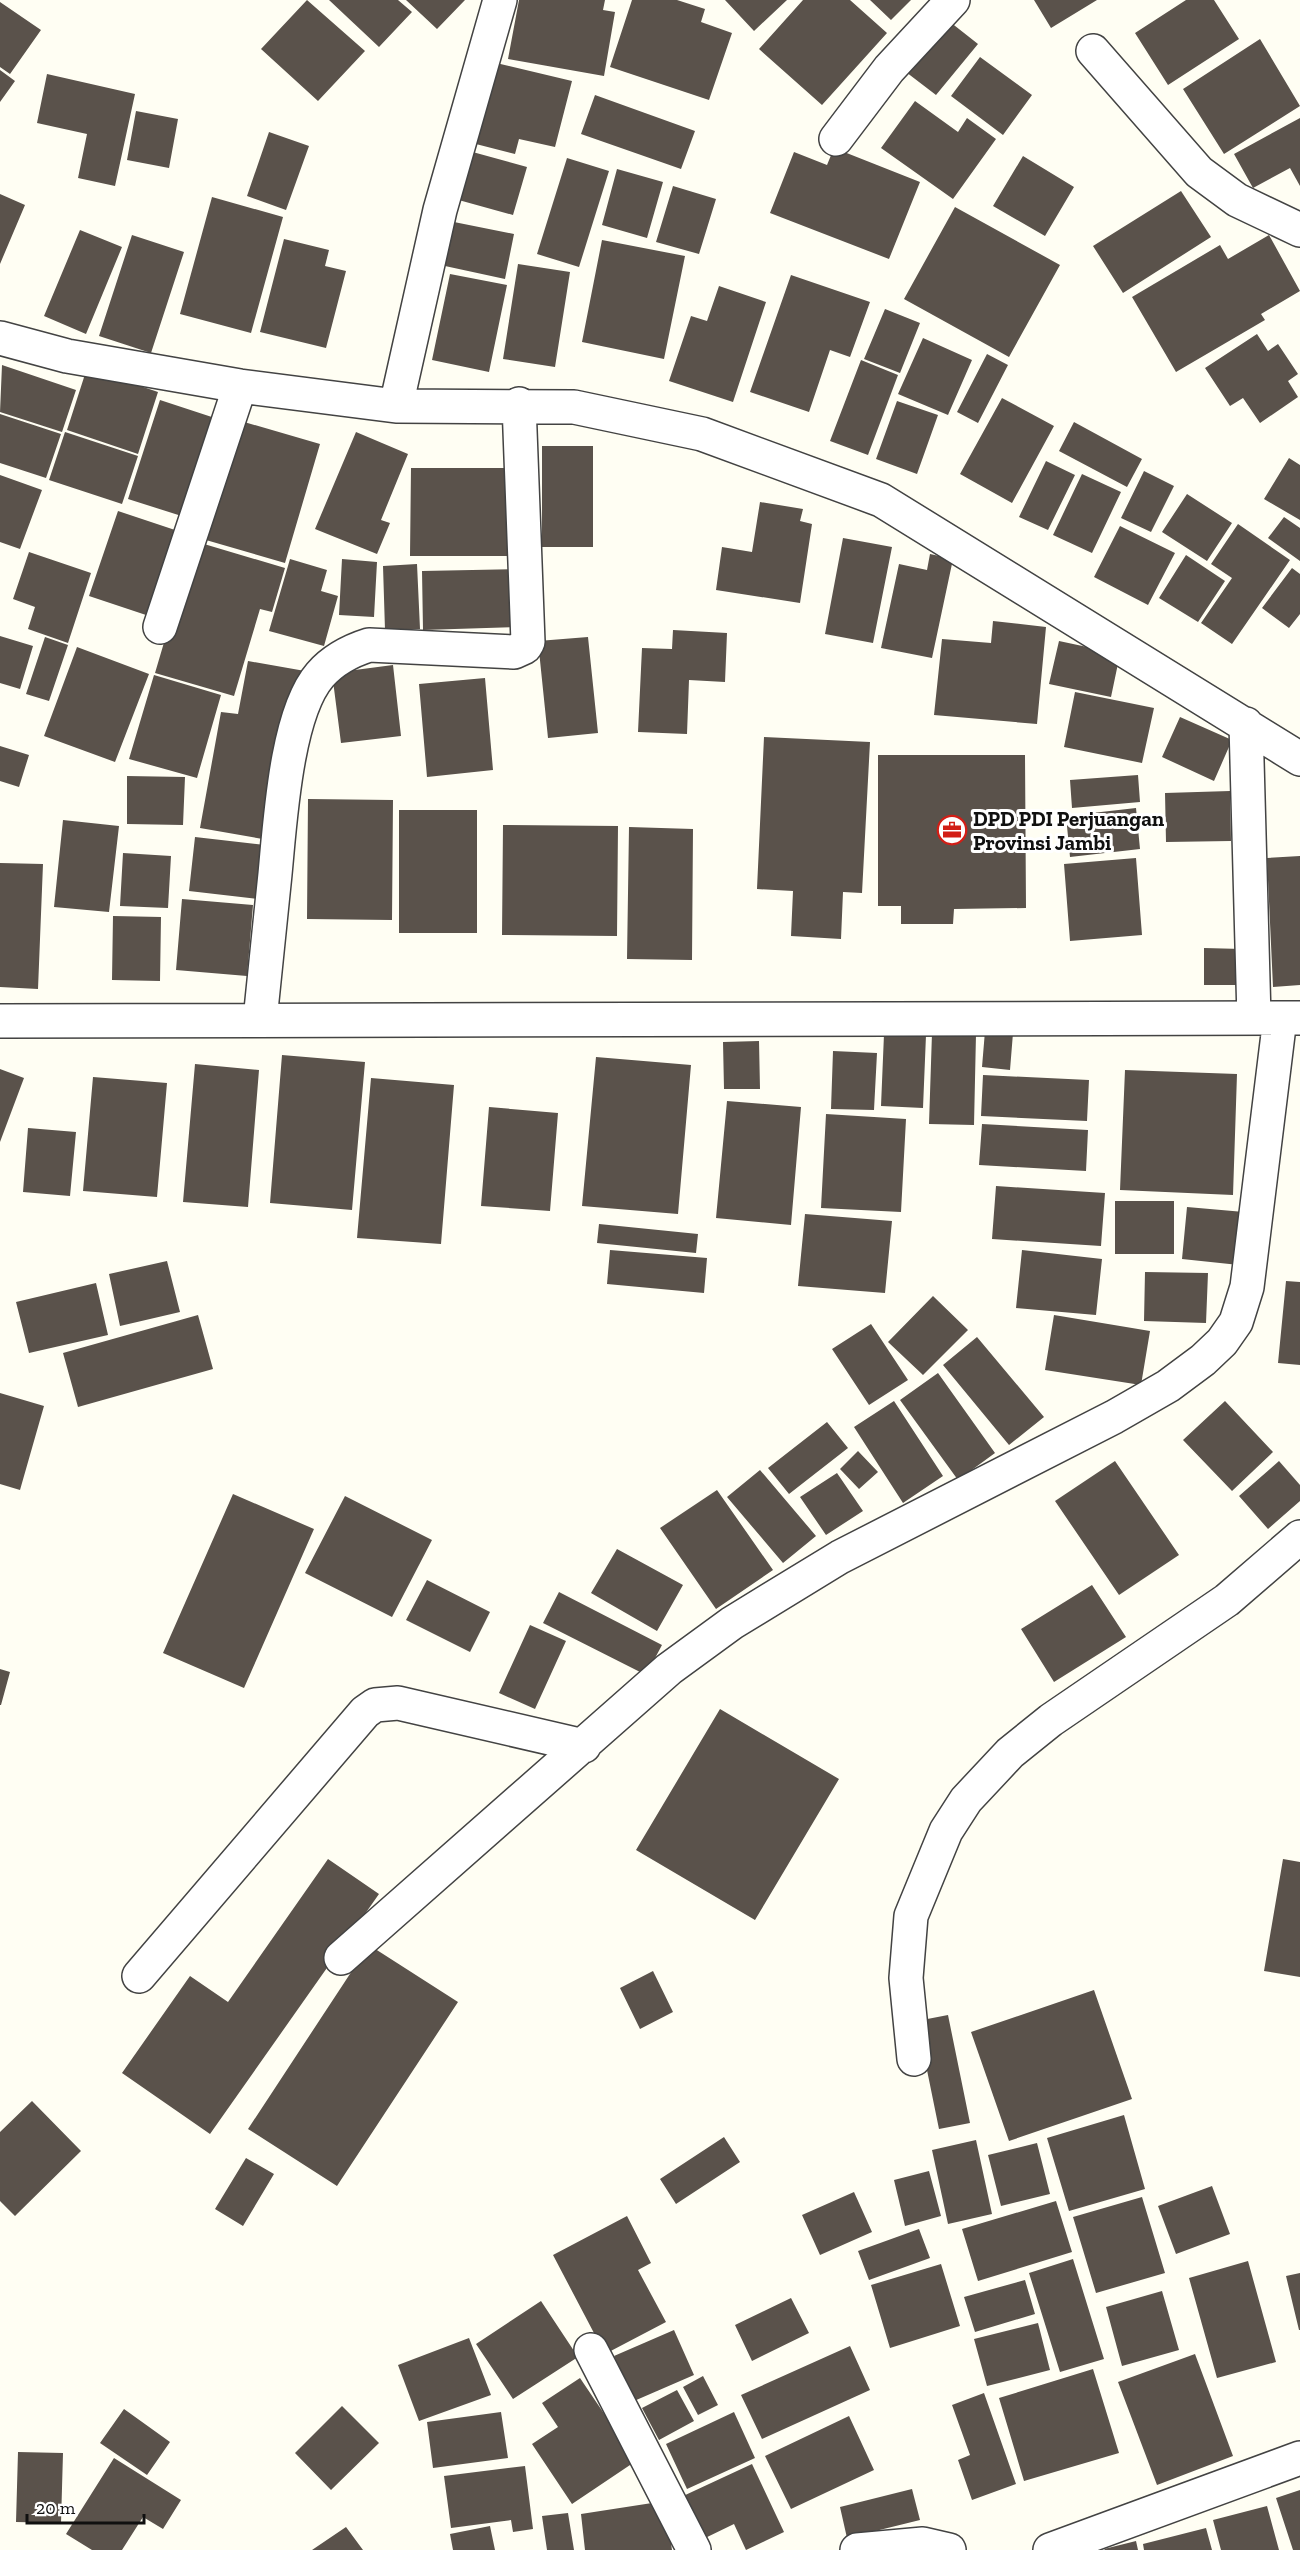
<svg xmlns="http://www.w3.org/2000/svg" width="1300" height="2550" viewBox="0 0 1300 2550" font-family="'Zilla Slab',serif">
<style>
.building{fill:#5a524b}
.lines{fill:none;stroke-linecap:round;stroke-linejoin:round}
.minor-casing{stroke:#434343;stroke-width:36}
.minor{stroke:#fff;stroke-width:33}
.labels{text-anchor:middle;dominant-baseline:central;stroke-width:6;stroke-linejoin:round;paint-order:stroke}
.poi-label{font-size:21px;font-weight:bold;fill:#101010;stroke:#fff;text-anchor:start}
</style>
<rect width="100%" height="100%" fill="#fffef3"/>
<path class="building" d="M307,0L365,51L318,101L261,49Z
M329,0H398L412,12L379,47Z
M406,0H465L437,29Z
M519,0H605L603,10L615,12L604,76L508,59Z
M632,0H677L705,9L701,22L732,33L709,100L610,67Z
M725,0H787L754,31Z
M803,0H850L887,33L822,105L759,49Z
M870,0H911L891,20Z
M1034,0H1097L1051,28Z
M1186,0H1214L1239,39L1168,85L1135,33Z
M0,2L41,30L10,74L0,67Z
M945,18L978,44L936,95L902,69Z
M1260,39L1300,106L1224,154L1183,89Z
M980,57L1032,95L1003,135L951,96Z
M492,62L572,81L555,147L519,139L515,154L472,143Z
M0,70L15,81L0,102Z
M47,74L135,94L115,186L78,178L87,134L37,123Z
M595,95L695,131L681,169L581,134Z
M915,101L958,132L967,118L996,139L953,199L881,148Z
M136,111L178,119L169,168L127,160Z
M1300,118V186L1290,168L1253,188L1234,154Z
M269,132L309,146L286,210L247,196Z
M834,148L920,182L889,259L770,213L794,152L827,165Z
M469,151L527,167L513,215L455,199Z
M1023,156L1074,187L1045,236L993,206Z
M567,158L609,171L579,267L537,254Z
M617,169L663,182L647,238L602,225Z
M673,186L716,199L699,254L656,242Z
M1181,191L1211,237L1123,293L1093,246Z
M0,194L25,205L0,264Z
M212,197L283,217L251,333L180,314Z
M955,207L1060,265L1009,357L904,299Z
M454,222L514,234L505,279L445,266Z
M80,230L122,247L86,334L44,316Z
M132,235L184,252L151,353L99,336Z
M1269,235L1300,291L1261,314L1265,320L1176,372L1132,297L1220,245L1228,259Z
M284,239L329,250L325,266L346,271L326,348L260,332Z
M602,240L685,256L664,359L582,342Z
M518,264L570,272L555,367L503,359Z
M450,274L507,285L489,372L432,360Z
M791,275L870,302L850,357L830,350L809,412L750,392Z
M719,286L766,302L733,402L669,381L691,316L707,321Z
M885,309L920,323L900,373L864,359Z
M1257,334L1268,351L1278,344L1298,374L1288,381L1298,397L1260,423L1243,398L1230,406L1205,368Z
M923,338L972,360L948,415L898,394Z
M987,354L1008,365L978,423L957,412Z
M861,360L898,375L868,455L830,441Z
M2,365L76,390L62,432L0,412Z
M87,368L158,392L138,454L67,430Z
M1002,398L1054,426L1012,503L960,474Z
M160,400L224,421L191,519L128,499Z
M897,401L938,415L917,474L876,459Z
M0,414L61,434L46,478L0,463Z
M234,419L320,444L285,563L199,538Z
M1074,422L1142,459L1127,487L1059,451Z
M65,432L138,456L122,504L49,480Z
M356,432L408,454L381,520L390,523L377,554L315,529Z
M542,446H593V547H542Z
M1289,458L1300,465V520L1264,499Z
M1046,461L1075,475L1048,530L1019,517Z
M411,468H518V556H410Z
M1144,471L1174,486L1151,532L1121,518Z
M1082,474L1121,492L1092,553L1053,535Z
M0,475L42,490L20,549L0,542Z
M1187,494L1232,523L1207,561L1162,532Z
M760,502L803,509L800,521L812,524L800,603L716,590L722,547L752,552Z
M118,511L184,533L155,618L89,596Z
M1284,517L1300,528V561L1268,538Z
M1238,524L1290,560L1232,644L1201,623L1232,578L1211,564Z
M1120,526L1175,553L1148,605L1094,577Z
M843,538L892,547L873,643L825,634Z
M194,541L285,568L272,612L260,609L234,696L155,673Z
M29,552L91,573L68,643L28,629L35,607L13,599Z
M930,554L953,559L932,658L881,648L899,564L927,570Z
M1186,555L1225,581L1198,622L1159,598Z
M290,559L327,570L321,591L338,596L324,646L269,631Z
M342,559L377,562L374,617L339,615Z
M417,564L420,629L385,630L383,566Z
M1292,568L1300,574V614L1289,628L1262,608Z
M517,569L518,627L423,630L422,571Z
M993,621L1046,627L1037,724L934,715L942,639L991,643Z
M673,630L727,633L725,682L689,680L687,734L638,732L642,648L672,649Z
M0,636L33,646L20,689L0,683Z
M45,637L68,645L49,701L26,694Z
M588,637L598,733L548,738L538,641Z
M1059,641L1120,654L1111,697L1049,684Z
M77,647L149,674L115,762L44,736Z
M248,661L305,671L274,841L200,828L221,712L238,714Z
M393,665L401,736L341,743L332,673Z
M154,675L221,695L197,778L129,759Z
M485,678L493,770L427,777L419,684Z
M1075,692L1154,708L1142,763L1064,747Z
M1180,717L1232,740L1214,781L1162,757Z
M764,737L870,742L862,893L843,892L841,939L791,936L793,891L757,889Z
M0,746L29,755L19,787L0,781Z
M878,755H1025L1026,908L954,909L953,924H901V906H878Z
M1138,775L1140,802L1072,808L1070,780Z
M127,776L185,777L183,825L127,824Z
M1230,791L1231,841L1166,842L1165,793Z
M308,799L393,800L392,920L307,919Z
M1136,808L1140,849L1070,857L1066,816Z
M399,810H477V933H399Z
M63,820L119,826L109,912L54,907Z
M503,825L618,826L617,936L502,935Z
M629,827L693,829L692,960L627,959Z
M195,837L265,845L259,899L189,891Z
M123,853L171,856L168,908L120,906Z
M1300,856V985L1273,987L1267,858Z
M1136,858L1142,935L1070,941L1064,864Z
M0,863L43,864L38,989L0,987Z
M182,899L253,905L247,976L176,970Z
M113,916L161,917L160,981L112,980Z
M1204,948L1242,949V985H1204Z
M985,1031L1013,1033L1010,1070L982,1067Z
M932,1033L976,1034L974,1125L929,1124Z
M884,1034L926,1035L923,1108L881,1106Z
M759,1041L760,1089H724L723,1042Z
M833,1051L877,1053L874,1110L831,1109Z
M282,1055L365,1062L352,1210L270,1203Z
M596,1057L691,1065L678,1214L582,1206Z
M195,1064L259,1070L248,1207L183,1202Z
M0,1069L24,1078L0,1142Z
M1125,1070L1237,1074L1233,1195L1120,1190Z
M983,1075L1089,1080L1087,1121L981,1116Z
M93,1077L167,1083L157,1197L83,1191Z
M371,1078L454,1085L441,1244L357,1238Z
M727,1101L801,1107L791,1225L716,1218Z
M489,1107L558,1113L550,1211L481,1206Z
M826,1114L906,1119L901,1212L821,1208Z
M982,1124L1088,1130L1086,1171L979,1165Z
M28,1128L76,1132L70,1196L23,1192Z
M996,1186L1105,1193L1101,1246L992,1239Z
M1115,1201H1174V1254H1115Z
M1187,1207L1244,1212L1239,1265L1182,1259Z
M805,1214L892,1221L885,1293L798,1286Z
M599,1224L698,1234L696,1253L597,1243Z
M610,1250L707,1258L704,1293L607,1284Z
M1022,1250L1102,1259L1096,1315L1016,1308Z
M167,1261L180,1312L120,1326L109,1274Z
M1145,1272L1208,1273L1206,1323L1144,1321Z
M1286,1281L1300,1282V1365L1278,1363Z
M96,1283L108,1335L29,1353L16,1302Z
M933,1296L968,1330L923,1375L888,1342Z
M198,1315L213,1369L78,1407L63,1353Z
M1054,1315L1150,1331L1141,1385L1045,1370Z
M871,1324L908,1380L869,1405L832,1349Z
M977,1337L1044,1417L1009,1445L943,1365Z
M938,1373L995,1453L958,1480L900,1400Z
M0,1393L44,1406L20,1490L0,1484Z
M894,1401L943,1476L903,1503L854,1427Z
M1225,1401L1273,1452L1232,1491L1183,1440Z
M827,1422L848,1448L789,1494L768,1468Z
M858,1451L878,1472L859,1489L840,1469Z
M1115,1461L1179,1555L1119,1595L1055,1501Z
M1279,1461L1300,1485V1501L1268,1529L1239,1496Z
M760,1470L816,1536L783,1563L727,1497Z
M837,1473L863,1511L826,1535L800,1497Z
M717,1490L773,1570L716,1609L660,1528Z
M233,1494L314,1529L244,1688L163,1653Z
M345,1496L432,1540L392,1617L305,1573Z
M617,1549L683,1585L657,1631L591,1593Z
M427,1580L490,1612L470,1652L406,1620Z
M1092,1585L1126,1637L1054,1682L1021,1629Z
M559,1592L662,1645L646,1675L543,1623Z
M530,1625L566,1641L535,1709L499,1693Z
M0,1669L10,1672L1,1705H0Z
M720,1709L839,1779L755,1920L636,1850Z
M328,1859L379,1894L210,2134L122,2073L190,1976L228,2002Z
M1283,1859L1300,1862V1977L1264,1971Z
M369,1945L458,2002L337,2186L248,2129Z
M653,1971L673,2012L640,2029L620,1988Z
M1094,1990L1132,2099L1009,2141L971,2032Z
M948,2015L970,2123L939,2129L917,2021Z
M32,2101L81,2151L15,2216L0,2201V2132Z
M1124,2115L1145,2189L1069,2211L1047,2138Z
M724,2137L740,2162L676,2204L660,2179Z
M976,2140L992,2214L948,2224L932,2150Z
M1037,2143L1050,2194L1001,2206L988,2155Z
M246,2158L274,2174L243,2226L215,2209Z
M929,2171L941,2216L905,2226L894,2180Z
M1212,2186L1230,2234L1176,2254L1158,2206Z
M854,2192L872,2232L820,2255L802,2215Z
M1142,2197L1165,2273L1096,2293L1073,2217Z
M1056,2201L1072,2252L978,2281L962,2229Z
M627,2216L651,2263L638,2270L666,2322L605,2354L553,2255Z
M919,2229L930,2258L869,2280L858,2251Z
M1073,2259L1104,2359L1060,2372L1029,2273Z
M1248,2261L1276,2362L1217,2378L1189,2278Z
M941,2264L960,2326L890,2348L871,2285Z
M1300,2273V2330H1299L1286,2276Z
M1025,2280L1035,2314L975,2332L964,2297Z
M1162,2291L1179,2350L1122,2366L1106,2307Z
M791,2298L809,2333L752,2361L735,2325Z
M541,2301L578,2357L513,2399L476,2344Z
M1038,2323L1050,2370L987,2386L974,2339Z
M674,2330L694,2375L634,2401L614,2356Z
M469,2338L491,2395L419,2421L398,2365Z
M850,2346L870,2390L762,2439L741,2395Z
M1195,2354L1233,2456L1157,2485L1118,2382Z
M1093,2369L1119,2453L1024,2481L999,2398Z
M703,2376L718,2405L698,2415L683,2387Z
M580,2378L636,2461L572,2504L532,2444L558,2427L542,2403Z
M677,2390L694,2421L659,2440L642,2408Z
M984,2393L1016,2484L972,2500L958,2460L970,2455L952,2405Z
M342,2406L379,2443L331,2490L295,2453Z
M124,2409L170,2442L147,2475L100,2443Z
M501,2412L508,2458L433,2468L427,2422Z
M734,2412L755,2458L687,2489L666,2444Z
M849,2416L874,2470L791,2509L765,2456Z
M18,2452L63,2453L61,2523L16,2522Z
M114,2458L181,2500L163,2529L143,2517L122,2550H92L66,2534Z
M752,2464L784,2532L746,2550L734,2524L701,2540L681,2497Z
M525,2466L533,2529L513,2532L511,2520L451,2528L444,2476Z
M912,2489L920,2520L847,2538L840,2507Z
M1300,2490V2550H1293L1276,2498Z
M665,2501L672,2550H585L581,2514Z
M1267,2506L1279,2550H1221L1213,2520Z
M568,2513L574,2550H547L542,2516Z
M490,2526L495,2550H453L450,2534Z
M346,2527L363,2550H312Z
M1206,2528L1212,2550H1144L1143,2544Z
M1136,2541L1138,2550H1105L1104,2549Z"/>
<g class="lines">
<g class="minor-casing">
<path id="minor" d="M1093,51L1199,172L1237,200L1300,230
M836,139L889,69L953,0
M0,338L67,356L240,386L396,406L574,407L702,434L881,500L1300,759
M396,406L440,210L500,0
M160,627L240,386
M1246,724L1254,1018
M260,1020C265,971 270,923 275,874C280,823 286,714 320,675C333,660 350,651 369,645L514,652L525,647L528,642L519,404
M0,1021L1300,1018
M341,1958L669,1669L732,1623L840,1557L1114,1417L1168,1386L1203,1360L1222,1342L1236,1322L1247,1287L1280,1018
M139,1976L365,1712L375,1705L398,1703L584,1746
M914,2059L906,1978L911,1916L946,1831L966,1800L1010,1753L1051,1720L1227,1600L1300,1537
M591,2350L694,2550
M857,2550L923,2544L949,2550
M1050,2550L1300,2458"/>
</g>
<use href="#minor" class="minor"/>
</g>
<defs>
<g id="office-ring" transform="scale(1.5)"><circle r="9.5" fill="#fff" stroke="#d21e16" stroke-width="1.5"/><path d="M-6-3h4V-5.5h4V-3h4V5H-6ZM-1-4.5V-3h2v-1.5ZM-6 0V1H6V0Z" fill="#d21e16"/></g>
</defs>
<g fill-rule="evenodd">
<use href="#office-ring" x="952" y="830"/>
</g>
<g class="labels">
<g class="poi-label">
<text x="973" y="818">DPD PDI Perjuangan<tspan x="973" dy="24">Provinsi Jambi</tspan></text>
</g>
</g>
<path d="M27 2514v9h117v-9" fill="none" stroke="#101010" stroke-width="3"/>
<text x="36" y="2514" font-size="18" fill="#101010" stroke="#ffffff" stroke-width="4.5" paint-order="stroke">20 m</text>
</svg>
